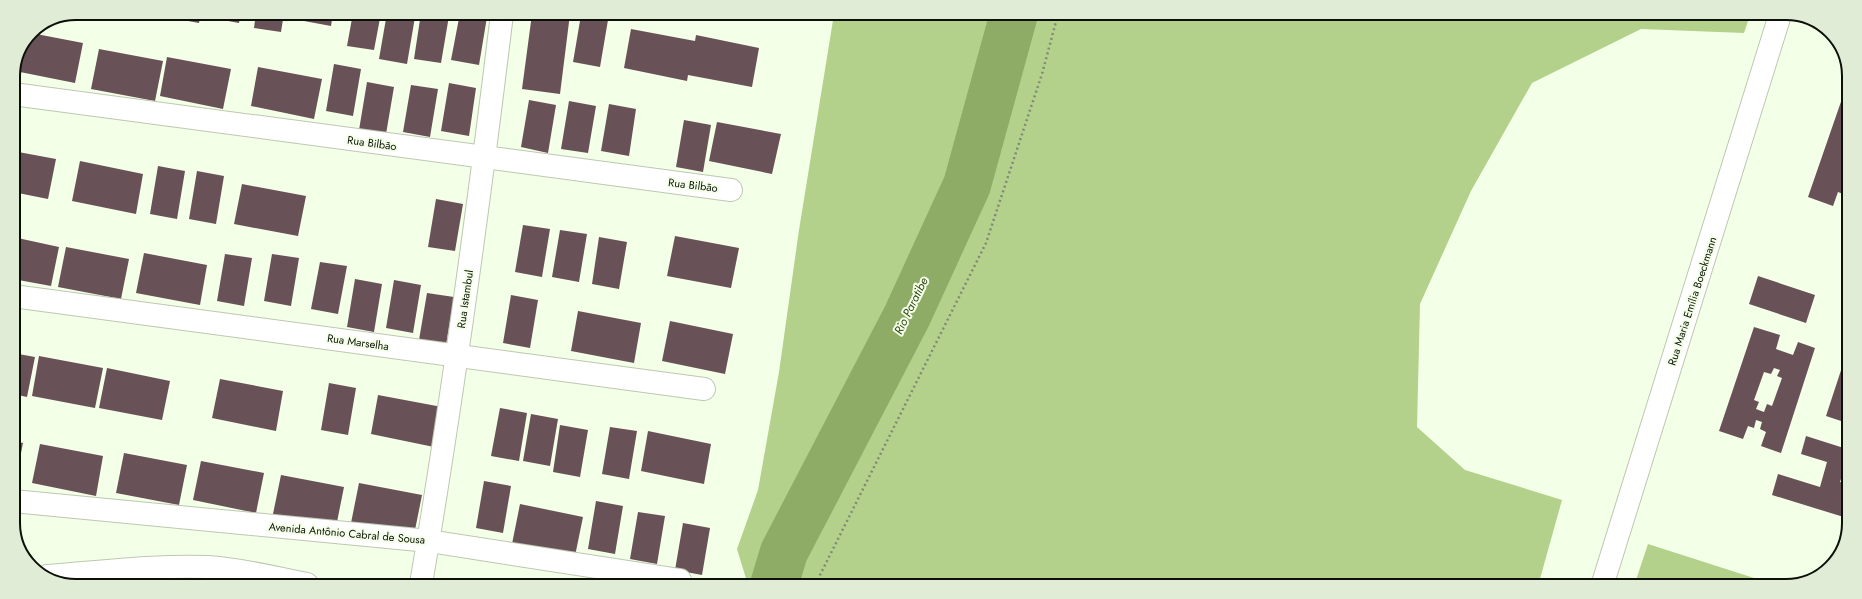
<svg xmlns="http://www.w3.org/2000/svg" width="1862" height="599" viewBox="0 0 1862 599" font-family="Jost,sans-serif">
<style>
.forest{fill:#b3d18b}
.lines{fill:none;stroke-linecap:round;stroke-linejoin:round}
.river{stroke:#8fac67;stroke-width:48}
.building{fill:#685157;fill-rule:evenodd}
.minor-casing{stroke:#bdc7b1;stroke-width:24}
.highway-casing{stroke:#bdc7b1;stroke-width:24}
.path{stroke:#82897a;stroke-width:2.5;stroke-dasharray:2 3;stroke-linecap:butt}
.minor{stroke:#fff;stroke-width:22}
.highway{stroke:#fff;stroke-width:22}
.labels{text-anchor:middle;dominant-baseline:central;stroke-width:4;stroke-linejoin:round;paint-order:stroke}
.street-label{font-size:11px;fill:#0c1008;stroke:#f4ffe8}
.water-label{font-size:12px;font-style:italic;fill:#304311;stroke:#f4ffe8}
.rim{fill:none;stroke:#0c1008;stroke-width:2}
</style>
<rect width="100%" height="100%" fill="#f4ffe8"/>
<path class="forest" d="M834,14L1750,15L1744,33L1641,29L1532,83L1471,191L1420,304L1417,427L1465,470L1562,500L1538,586L748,585L737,549L758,490L779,372L799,230Z
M1648,544L1779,586H1634Z"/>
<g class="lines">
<path class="river" d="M774,585L784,552L907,316L967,185L1014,14"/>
</g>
<path class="building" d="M173,13H201L199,23L172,18Z
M213,13H241L239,23L212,18Z
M256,13H284L281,32L254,28Z
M305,13H333L331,26L304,21Z
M353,13H381L374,50L347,46Z
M387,13L415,17L407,64L379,59Z
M421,13L449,16L441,63L414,59Z
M460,13L487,17L479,65L451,60Z
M532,14H570L560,94L522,89Z
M581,15L608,20L600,67L573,62Z
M631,29L695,41L696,35L759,48L752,87L688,75L687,81L624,68Z
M31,33L83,43L75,83L15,71Z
M99,49L163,61L155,101L91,89Z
M167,57L231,69L223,109L160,96Z
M334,64L361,69L353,116L326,111Z
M258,67L322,79L314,119L251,106Z
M367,82L394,87L386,134L359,130Z
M449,83L476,88L469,136L441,131Z
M411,85L438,89L430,137L403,132Z
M1844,93L1849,94L1848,153L1843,166L1848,168L1846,175L1848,176V187L1846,186L1843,194L1838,192L1833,206L1808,197Z
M529,100L556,105L548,153L521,147Z
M569,101L596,106L588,153L561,149Z
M609,104L636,109L629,156L601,151Z
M684,120L711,125L703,172L676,167Z
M717,122L781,134L772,174L709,161Z
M13,151L56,159L48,199L13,192Z
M80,161L143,174L136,214L72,201Z
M158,166L185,171L177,219L150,214Z
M197,171L224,176L216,224L189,219Z
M242,184L306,196L298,236L234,224Z
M436,199L463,204L455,251L428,247Z
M523,225L550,229L542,277L515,272Z
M560,230L587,234L579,282L552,277Z
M675,236L739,248L731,288L667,276Z
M13,237L59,247L51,286L13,279Z
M599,237L627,242L619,289L592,284Z
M66,247L129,259L121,299L58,287Z
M144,253L207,265L200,305L136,293Z
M225,254L252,258L244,306L217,301Z
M272,254L299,258L291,306L264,301Z
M320,262L347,266L338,314L311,309Z
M1758,276L1815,295L1806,323L1749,304Z
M355,279L382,284L374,332L347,327Z
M394,280L421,285L413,333L386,328Z
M427,293L454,297L446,345L419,340Z
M511,295L538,300L530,348L503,343Z
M578,311L641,323L634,363L571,351Z
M670,321L733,334L725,374L662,361Z
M1754,327L1780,335L1776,349L1793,355L1798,342L1815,348L1781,453L1761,446L1766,432L1760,429L1762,422L1756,420L1754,428L1748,426L1743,439L1719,431ZM1774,368L1780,370L1777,376L1782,378L1772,406L1767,404L1764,412L1756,409L1759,402L1754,400L1764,372L1771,374Z
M1847,352H1848L1847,423L1826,416Z
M13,353L35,357L27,397L13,394Z
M39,356L103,368L95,408L32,396Z
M107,368L170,381L162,420L99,408Z
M220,379L283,391L276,431L212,418Z
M329,383L356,388L348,435L321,430Z
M378,395L442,407L434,447L371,434Z
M500,408L527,413L519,461L491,456Z
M531,414L558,419L550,466L523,461Z
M560,425L588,430L580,477L553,472Z
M610,427L637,431L629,479L602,474Z
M648,431L711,444L704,484L641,471Z
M1806,436L1847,449V478L1842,476L1840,482L1847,484L1844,492L1847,493V518L1772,495L1778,474L1820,487L1827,462L1801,454Z
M13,441L23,443L15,483H13Z
M40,444L103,456L96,496L32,483Z
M124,453L187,465L179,505L116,493Z
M201,461L264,473L256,513L193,500Z
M281,475L344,487L336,527L273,514Z
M484,481L511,486L503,533L476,528Z
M359,483L422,495L414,535L351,523Z
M596,501L623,506L615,554L588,549Z
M520,504L583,517L575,556L512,544Z
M638,512L665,516L657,564L630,559Z
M683,523L710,528L702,575L675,570Z"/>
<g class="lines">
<g class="minor-casing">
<path id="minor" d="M13,94L731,190
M13,296L704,389
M13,501L429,541L680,580
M421,584C453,395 479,204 502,14
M1602,586L1780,15"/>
</g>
<g class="highway-casing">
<path id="highway" d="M47,576C100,572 155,565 208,567C242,569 275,578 307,584"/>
</g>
<path class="path" d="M817,585L820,575L986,243L1042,74L1058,14"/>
<use href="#minor" class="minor"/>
<use href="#highway" class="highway"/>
</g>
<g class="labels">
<g class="street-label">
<text transform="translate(372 143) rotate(8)">Rua Bilbão</text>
<text transform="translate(693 185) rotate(7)">Rua Bilbão</text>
<text transform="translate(465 299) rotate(-82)">Rua Istambul</text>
<text transform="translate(1692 301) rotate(-72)">Rua Maria Emília Boeckmann</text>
<text transform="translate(358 342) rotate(8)">Rua Marselha</text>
<text transform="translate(347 533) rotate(5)">Avenida Antônio Cabral de Sousa</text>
</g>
<g class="water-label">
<text transform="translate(911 306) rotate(-64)">Rio Paratibe</text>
</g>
</g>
<path d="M0 0H1862V599H0ZM76 20H1786A56 56 0 0 1 1842 76V523A56 56 0 0 1 1786 579H76A56 56 0 0 1 20 523V76A56 56 0 0 1 76 20Z" fill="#e1ecd6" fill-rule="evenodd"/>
<path class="rim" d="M76 20H1786A56 56 0 0 1 1842 76V523A56 56 0 0 1 1786 579H76A56 56 0 0 1 20 523V76A56 56 0 0 1 76 20Z"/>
</svg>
